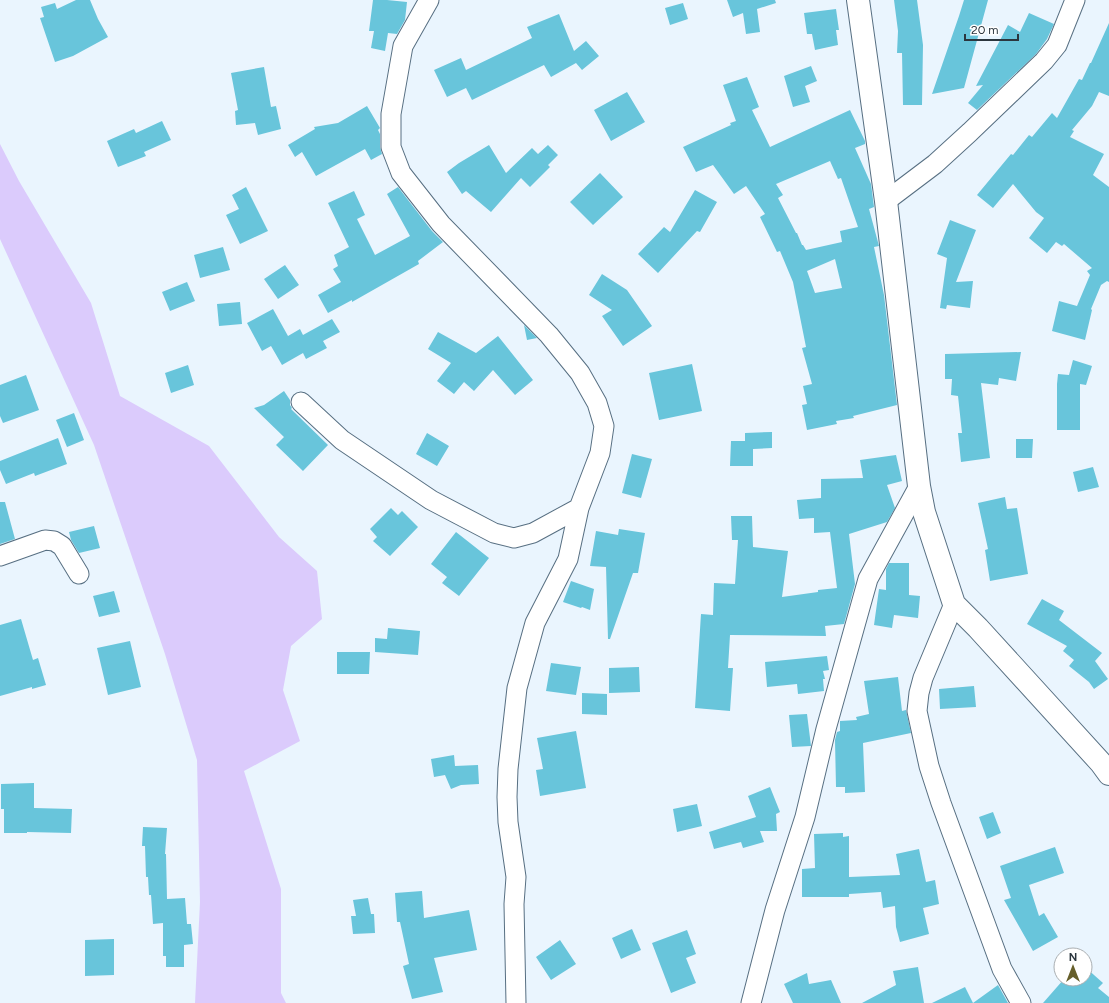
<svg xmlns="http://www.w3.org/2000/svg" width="1109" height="1003" viewBox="0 0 1109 1003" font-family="Figtree,sans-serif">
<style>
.green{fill:#dbcbfc}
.building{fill:#68c5db;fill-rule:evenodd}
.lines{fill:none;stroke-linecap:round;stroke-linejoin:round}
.street-casing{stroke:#576f82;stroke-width:21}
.secondary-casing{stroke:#576f82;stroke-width:24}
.street{stroke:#fff;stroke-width:19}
.secondary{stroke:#fff;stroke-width:22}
</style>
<rect width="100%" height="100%" fill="#eaf5fe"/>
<path class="green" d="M0,144L19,181L91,303L120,396L209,446L279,537L317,571L322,619L291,646L283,690L300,741L244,771L281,889V993L286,1003H195L200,902L197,760L165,654L94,445L0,239Z"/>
<path class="building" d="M76,0H90L98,19L108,37L73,56L55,62L40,18L44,17L41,7L55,3L57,9Z
M373,0H387L407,2L405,20L397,34L388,33L385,51L371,48L374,31H369Z
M727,0H775L776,3L757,9L760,32L746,34L743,13L733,17Z
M894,0H917L923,45L922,105H903L902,53H897L898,31Z
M964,0H988L964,88L932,94L959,16Z
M683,3L688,19L670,25L665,8Z
M836,9L839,30H836L838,45L815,50L812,34H807L804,13Z
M1029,13L1054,24L1047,39L1036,54L977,110L968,103L983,85L976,86L1008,25L1020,32Z
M559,14L574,51L586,41L599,56L582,70L576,63L551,77L544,65L472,100L466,88L447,97L434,70L461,58L466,70L532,38L527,27Z
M1109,23V96L1099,92L1092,106L1072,130L1074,131L1070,137L1104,154L1093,175L1109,187V282L1107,281L1101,285L1091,309L1092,310L1085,340L1052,331L1059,301L1077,306L1090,275L1087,271L1092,268L1064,244L1062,246L1056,242L1047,253L1029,238L1044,218L1036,212L1013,184L993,208L977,195L1011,154L1013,155L1029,135L1032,137L1052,113L1057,118L1079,79L1082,80L1090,63H1091Z
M811,66L817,81L805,86L810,102L793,107L784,76Z
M264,67L271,107L276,106L281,129L258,135L255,123L236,125L235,111L238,110L231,73Z
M747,77L759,107L752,110L770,147L850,110L865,141V144L855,148L871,184L874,207L869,209L879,246L874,247L884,295L897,405L853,416L854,418L836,421L837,424L807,430L802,405L807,404L803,386L812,384L802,348L806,347L793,282L780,251L777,252L760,217L765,214L746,186L734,194L713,165L696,172L683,147L731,125L730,123L736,121L723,85ZM830,161L838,179L841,178L858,227L840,231L842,242L806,250L803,245H802L797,233H796L778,198L783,195L776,184ZM835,259L842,288L815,293L807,271Z
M627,92L645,122L611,141L594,110Z
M367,106L380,128L378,130L380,134V147L382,154L371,160L365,149L316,176L302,152L295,157L288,145L315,129L314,127L338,123Z
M162,121L171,140L144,152L146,156L118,167L107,141L134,129L136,133Z
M489,145L506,173L532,148L538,154L548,145L558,155L548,165L550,167L530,187L521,178L491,212L466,191L462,194L447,172L459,163Z
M600,173L623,197L593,225L570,202Z
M246,187L268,231L240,244L226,215L239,209L232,195Z
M398,187L432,231L443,242L418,261L419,264L352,302V300L328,313L318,295L341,282L333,269L338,266L334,255L349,247L328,203L354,191L365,215L357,219L375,255L410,236L387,194Z
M695,190L717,202L700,232L697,231L658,273L638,254L664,227L670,232Z
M950,220L976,230L956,282L973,281L970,308L947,305L946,309L940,308L947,258L937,254Z
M223,247L230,270L200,278L194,255Z
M285,265L299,285L278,299L264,279Z
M602,274L627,290L652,326L623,346L602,316L612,310L589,295Z
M187,282L195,301L170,311L162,292Z
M240,302L242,324L219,326L217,304Z
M273,309L288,336L300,329L303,335L332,319L340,332L323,341L327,348L306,359L303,353L282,365L271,346L262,351L247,323Z
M524,325L537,338L527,340Z
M438,332L476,353L498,336L533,380L515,395L493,370L474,391L464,382L454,394L437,381L451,363L428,349Z
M1021,352L1016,381L999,378L998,385L981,383L990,458L961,462L958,433H962L958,396L951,395L952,379H945V354Z
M1073,360L1092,366L1086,385L1080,384V430H1057V384L1058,374L1069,375Z
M692,364L702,411L659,420L649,373Z
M188,365L194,385L171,393L165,373Z
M26,375L39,410L3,423L0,416V385Z
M284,391L290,400V405L292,408L291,409L328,445L303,471L276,445L284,437L254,408L264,405Z
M74,413L84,440L67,447L56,420Z
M772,432V448L753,449V466H730L731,441H745V433Z
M427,433L449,446L437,466L416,454Z
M58,438L67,464L35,476L34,473L6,484L0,470V461Z
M1016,439H1033L1032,458H1016Z
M632,454L652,459L641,498L622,493Z
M896,455L902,481L887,485L895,508L887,522L849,534L855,584L844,624L825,626L826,636L730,635L728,668H733L730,711L695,708L701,614L713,615L714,583L735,584L738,540H732L731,516H752L753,547L788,551L782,597L818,592V590L837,588L830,532L814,533V518L799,519L797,500L821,498V479L863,478L860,460Z
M1093,467L1099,487L1078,492L1073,472Z
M1005,497L1007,509L1017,508L1028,574L990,581L985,550L988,549L978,503Z
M0,502H5L15,539L0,544Z
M391,508L398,515L402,511L418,527L390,556L373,541L377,537L370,529Z
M94,526L100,548L79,553L71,540L69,532Z
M619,529L645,533L638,573H633L610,639H608L606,567L590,566L596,531L618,535Z
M456,532L489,558L459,596L442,583L447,577L431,564Z
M889,563H909V595L920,596L918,618L894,615L892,628L874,625L879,589L886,590V569Z
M571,581L594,589L590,610L582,607L581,608L563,602Z
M114,591L120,612L99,617L93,596Z
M1042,599L1064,611L1059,620L1102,653L1095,661L1108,679L1094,689L1089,682L1069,666L1074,660L1063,651L1067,646L1027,624Z
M21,619L33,660L38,658L46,685L32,689V687L0,696V625Z
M388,628L420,631L418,655L375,652V638L387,639Z
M130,641L141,687L108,695L97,648Z
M337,652H370L369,674H337Z
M827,656L829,670L823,671L825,679H823L824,691L798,694L797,684L767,687L765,662Z
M551,663L581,667L576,695L546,691Z
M639,667L640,692L609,693V668Z
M898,677L902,711L906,710L911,733L863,743L865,792L845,793V787H836L835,740L837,732L840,731V721L857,720L856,717L869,714L864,681Z
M974,686L976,707L940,709L939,689Z
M582,693L607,694V715L582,714Z
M807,714L811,746L792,747L789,715Z
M576,731L586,788L540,796L536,770L543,769L537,738Z
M454,755L455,766L478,765L479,784L461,785L451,789L445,775L434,777L431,759Z
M34,783V808L72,809L71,833L27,832V833H4V809H1V784Z
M770,787L780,812L776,814L777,831H760L764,842L743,848L741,842L714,849L709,832L756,817L748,796Z
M697,804L702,826L677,832L673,809Z
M993,812L1001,833L987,839L979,817Z
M143,827L167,828L165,854H166L167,899L185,898L187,924H191L193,944L184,945V967H166V956H163V923L153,924L151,895H149L148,877H146L145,846H142Z
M843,833V837L849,836V877L900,875L896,854L919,849L926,882L935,880L939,904L923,908L929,934L900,942L896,927L895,906L883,908L881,892L849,894V897H802V869L815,868L814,834Z
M1055,847L1064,873L1029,885L1039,916L1044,913L1058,937L1033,951L1004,900L1011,898L1000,866Z
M422,891L424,918L469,910L477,950L434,958L443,992L412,999L403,966L409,964L400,922H397L395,893Z
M368,898L371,914H374L375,933L353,934L351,916H356L353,900Z
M632,929L641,950L621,959L612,938Z
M687,930L696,954L686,958L696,983L671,993L652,943Z
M114,939V975L85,976V940Z
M560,940L576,964L551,980L536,957Z
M918,967L924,1003H862L896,985L893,971Z
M1085,967L1103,983L1098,988L1109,997V1003H1043L1064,979H1085Z
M807,973L809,984L831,980L841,1003H793L784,984Z
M998,985L1008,1003H932L965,987L973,1003Z"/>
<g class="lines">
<g class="street-casing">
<path id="street" d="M429,0L403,46L391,114V147L401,173L441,224L549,335L580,373L597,403L604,426L600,453L579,508L568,559L535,623L517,688L508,769L507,797L508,822L516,877L514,904L516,1003
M886,201L935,164L970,132L1044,61L1057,45L1075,0
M301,402L342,440L431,500L494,533L514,538L533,533L579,508
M0,556L45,540L54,541L62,546L79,574
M954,604L923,678L919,693L917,711L929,766L941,803L1002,969L1021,1003
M751,1003L775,910L805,817L826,729L868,579L919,486"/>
</g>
<g class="secondary-casing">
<path id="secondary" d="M858,0L886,201L919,486L924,512L954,604L978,628L1101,763L1109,774"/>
</g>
<use href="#street" class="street"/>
<use href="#secondary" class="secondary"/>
</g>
<g transform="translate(1073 967)"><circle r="19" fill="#ffffff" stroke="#aaafb2"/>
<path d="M0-3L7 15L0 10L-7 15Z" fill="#665f2b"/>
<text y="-6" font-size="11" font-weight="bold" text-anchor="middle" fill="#2b363e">N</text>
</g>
<path d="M965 34v6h53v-6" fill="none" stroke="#2b363e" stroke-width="2"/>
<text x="971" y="34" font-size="12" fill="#2b363e" stroke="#ffffff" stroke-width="3" paint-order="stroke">20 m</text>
</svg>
